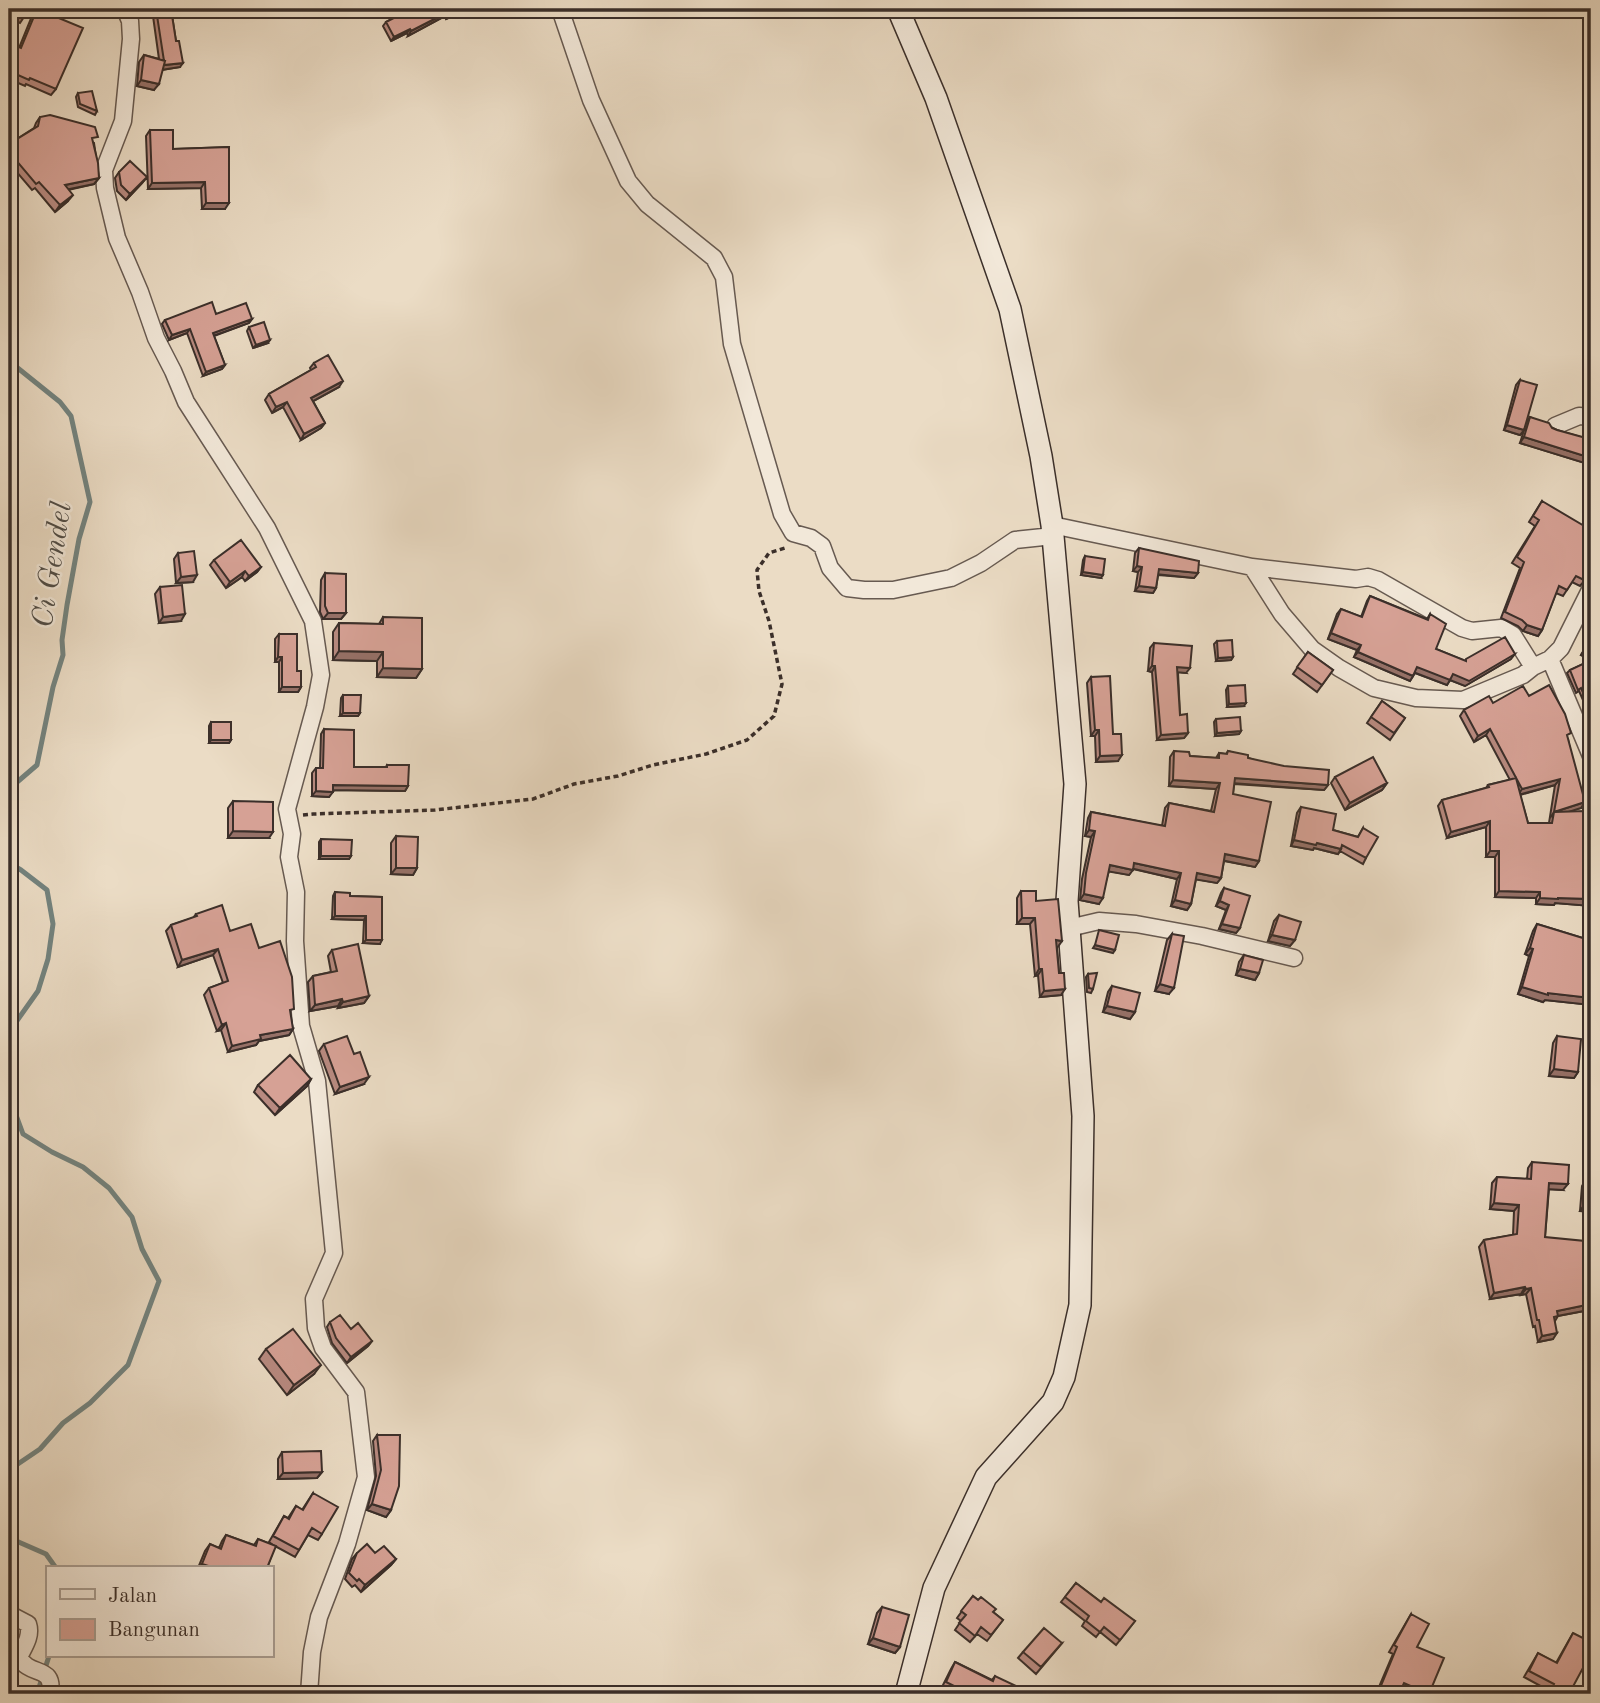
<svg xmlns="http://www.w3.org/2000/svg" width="1600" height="1703" viewBox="0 0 1600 1703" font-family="'Old Standard TT',serif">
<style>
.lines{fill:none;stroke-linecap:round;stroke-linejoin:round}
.stream{stroke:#73837f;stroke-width:5}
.street-casing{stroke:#675a51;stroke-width:19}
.secondary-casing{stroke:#3b2f2a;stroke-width:24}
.path{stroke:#3b2f2a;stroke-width:3.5;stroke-dasharray:5 3.5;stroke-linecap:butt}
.street{stroke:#f2e8d9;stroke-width:16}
.secondary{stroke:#f2e8d9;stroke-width:21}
.wall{fill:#b88a80;stroke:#3b2f2a;stroke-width:2;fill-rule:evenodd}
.shaded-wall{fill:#967168;stroke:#3b2f2a;stroke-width:2}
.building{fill:#d6a195;stroke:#3b2f2a;stroke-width:2}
.labels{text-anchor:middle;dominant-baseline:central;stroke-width:5;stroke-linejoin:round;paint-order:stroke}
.water-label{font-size:30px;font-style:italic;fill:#4e4b46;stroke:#f2e8d9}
</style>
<rect width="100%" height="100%" fill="#ebdcc5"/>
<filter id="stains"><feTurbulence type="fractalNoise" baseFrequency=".00286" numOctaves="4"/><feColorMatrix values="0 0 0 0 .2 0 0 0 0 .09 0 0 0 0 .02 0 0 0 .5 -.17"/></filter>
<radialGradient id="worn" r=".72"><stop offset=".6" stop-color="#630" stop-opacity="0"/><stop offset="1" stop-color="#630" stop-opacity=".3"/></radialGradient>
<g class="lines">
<path class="stream" d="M9,361L60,402L71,416L90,502L79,539L67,605L62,640L63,655L53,687L37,765L9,789
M9,863L21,870L47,890L53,924L48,959L38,991L9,1032
M9,1096L23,1134L52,1152L83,1167L109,1188L132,1217L142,1249L159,1281L128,1365L90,1403L63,1423L40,1449L9,1470
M9,1536L14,1540L46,1554L56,1568
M37,1694L49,1656"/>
<g class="street-casing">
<path id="street" d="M125,9L130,21L131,39L123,121L104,170L105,188L117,238L140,292L156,338L173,371L186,402L267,528L313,621L321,675L315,707L287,809L292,834L289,857L296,892L295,941L301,1026L317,1081L334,1253L314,1299L316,1328L323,1348L356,1392L366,1477L347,1544L319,1617L312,1652L309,1694
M560,9L591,100L628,181L647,204L714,258L724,277L732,344L782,514L793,533L811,538L822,546L830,568L847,588L864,590H893L951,578L981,563L1015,540L1053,536
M1555,426L1579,416L1591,417
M1052,525L1252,567L1282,614L1312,649L1339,668L1374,688L1416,698L1463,700L1523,675L1533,667L1550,659L1561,648L1591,588
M1252,567L1356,579L1368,577L1378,580L1462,628L1472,631L1501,628L1513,635L1533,667
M1550,659L1591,756
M1069,928L1099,921L1136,924L1202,936L1294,958
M9,1614L28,1624C32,1636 24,1647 19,1657C30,1678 55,1664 50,1694"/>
</g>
<g class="secondary-casing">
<path id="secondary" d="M898,9L936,98L1010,309L1041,456L1052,525L1075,784L1067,901L1083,1116L1080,1305L1064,1377L1053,1402L986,1477L934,1588L906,1694"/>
</g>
<path class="path" d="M303,815L313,814L435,810L533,799L574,784L618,776L653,765L706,754L747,740L774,716L782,684L769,621L759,591L757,570L769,553L785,548"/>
<use href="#street" class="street"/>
<use href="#secondary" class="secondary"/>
</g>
<path class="wall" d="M37,9L56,89L51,95L26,84L25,86L9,79V43L19,48L32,16Z
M152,9H171L180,67L162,70L154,90L137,86L139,62L144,55L159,59Z
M411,9L461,12L446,19L445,16L408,36L407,33L391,41L383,26L386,22Z
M78,93L97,111L95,115L78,107L76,97Z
M40,117L94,143L99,178L94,184L68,190V201L55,212L35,188L32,190L9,163V144L34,128L36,123Z
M150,130L173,149L229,147L225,209H202L201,188L148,189L146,136Z
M119,172L147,177L142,183L126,200L117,191L115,178Z
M216,314L252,319L249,323L214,336L225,365L222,369L203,376L187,333L169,340L162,324L165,320Z
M249,327L268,343L253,348L247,331Z
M314,363L339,387L313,401L325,423L321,428L301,440L283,407L272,413L265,400L269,394L311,370L310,368Z
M1520,380L1526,423L1530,417L1557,430L1584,438L1587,427L1591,421V465L1520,443L1524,430L1520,435L1504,430L1516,385Z
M1542,501L1591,578L1586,579L1580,586L1572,582L1563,596L1556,593L1542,630L1538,636L1523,631L1518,626L1501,618L1520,568L1512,563L1535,526L1529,522Z
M1139,548L1198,573L1194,578L1158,575L1156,588L1153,593L1135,591L1138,572L1133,571L1135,553Z
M178,553L193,582L176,583L174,559Z
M1085,556L1101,578L1081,575L1083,560Z
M214,560L261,567L257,572L245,581L242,577L226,588L210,565Z
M325,573L346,613L341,619H323L320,612L321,580Z
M160,587L181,621L159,623L155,594Z
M1370,596L1427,619L1430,614L1436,649L1465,661L1511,659L1465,686L1450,680L1447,685L1415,673L1410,681L1354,657L1357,650L1328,639L1337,614L1341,609L1361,617L1367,601Z
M383,617L422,669L416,678L377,677V661L333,660V632L339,623L379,624Z
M279,634L297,671L301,687L298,692H279V662H275V639Z
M1591,637V666L1589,665L1591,670V718L1579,691L1576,693L1567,673L1570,670L1588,662L1590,659L1581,655Z
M1217,641L1233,657L1231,660L1216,661L1214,644Z
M1154,643L1186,673L1178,672L1180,715L1188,733L1184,738L1157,740L1152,672L1148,671L1150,648Z
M1308,652L1333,670L1317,692L1293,674Z
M1091,677L1113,734L1118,761L1096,762L1095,736H1091L1087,683Z
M1228,686L1244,706L1227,707L1226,690Z
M343,695L360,713L358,716H340L341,698Z
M1529,696L1568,739L1581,808L1569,811L1584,819H1591V906L1555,903L1554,905L1536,904V898L1495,897V857H1486V827L1447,838L1438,806L1442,800L1486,788L1488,785L1510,780L1486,735L1474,742L1460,716L1464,710L1493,703ZM1555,785L1549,823H1528L1520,795Z
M1382,701L1405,718L1390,740L1367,723Z
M1216,719L1241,731L1239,734L1215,736L1214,722Z
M211,722L231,740L229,743H209V726Z
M324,729L354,767H386L387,765L408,786L405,791L333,790L329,797L312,796V773L316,768H320L321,734Z
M1174,751L1190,756L1216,758L1219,753L1226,754L1228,751L1328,785L1324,790L1234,784L1233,794L1259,861L1255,867L1224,861L1221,878L1217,883L1196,879L1191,904L1187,910L1171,906L1177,879L1133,869L1129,875L1109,871L1099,904L1080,900L1082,879L1091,837L1085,836L1088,818L1091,812L1162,826L1165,808L1169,803L1211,811L1216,789L1169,786L1170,757Z
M1335,777L1387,783L1382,790L1345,810L1331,783Z
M233,801L269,838H228V808Z
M1301,807L1333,830L1358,837L1363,828L1366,858L1363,864L1340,851L1338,854L1314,848L1313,850L1291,846L1297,813Z
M396,836L417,868L413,875L391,874V843Z
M321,839L351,856L349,859H319V842Z
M1224,888L1240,928L1236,933L1219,929L1226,910L1216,906L1221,893Z
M1021,891L1036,901L1057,948L1061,995L1040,997L1038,975L1035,976L1030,924H1017V898Z
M335,892L350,896L382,897L380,944L363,943L364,920L332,919L333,896Z
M196,914L230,931L259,948L290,1014L293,1029L289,1035L259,1041L256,1045L228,1052L221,1030L217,1031L204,995L209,988L223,983L213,955L178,967L166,931L171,925L193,918Z
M1279,915L1295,940L1290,946L1268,941L1274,921Z
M1537,924L1586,939L1587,931L1591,924V1005L1545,1000L1543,1002L1518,994L1529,956L1525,954L1533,931Z
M1172,934L1169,994L1155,991L1167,940Z
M332,950L369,996L364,1003L338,1008V1006L310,1011L308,982L313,976L331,972L328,956Z
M1244,955L1259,973L1255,980L1236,975L1239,962Z
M1088,974L1093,989L1091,993L1087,992L1086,977Z
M1112,986L1135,1012L1130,1019L1103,1012L1108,992Z
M1557,1036L1578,1072L1574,1078L1549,1076L1553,1043Z
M324,1044L364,1084L335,1094L319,1051Z
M311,1079L307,1086L275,1115L254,1092L258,1085Z
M1532,1162L1563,1190L1549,1189L1545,1237L1584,1253L1591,1292V1307L1589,1310L1558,1316L1555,1321L1553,1339L1538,1342L1535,1326L1533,1327L1526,1294L1521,1295V1294L1490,1299L1479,1247L1484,1240L1513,1235L1514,1211L1490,1209L1492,1183L1497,1177L1527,1179L1528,1168Z
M1586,1179H1591V1212L1580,1211L1582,1186Z
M330,1322L351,1329L372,1341L368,1346L347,1363L332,1343L327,1327Z
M266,1349L314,1374L287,1395L259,1359Z
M377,1435L391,1510L386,1517L367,1510L376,1476L373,1441Z
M282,1452L322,1472L317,1478L278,1479V1459Z
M313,1493L322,1534L318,1540L308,1535L295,1557L275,1546L267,1568H198L205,1551L210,1544L219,1548L222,1541L226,1535L254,1545L258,1539L273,1545L269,1542L284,1516L288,1518L296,1506L302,1510Z
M357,1553H375L396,1559L391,1565L361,1592L355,1585L352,1587L345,1579L352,1559Z
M1076,1583L1101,1602L1135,1621L1116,1645L1100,1632L1096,1637L1082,1626L1085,1621L1061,1602Z
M973,1596L1003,1620L987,1641L977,1634L970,1642L955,1630L961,1621L957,1618Z
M882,1607L900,1647L895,1653L868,1644L877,1613Z
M1411,1614L1417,1647L1411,1694L1401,1690L1399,1694H1376L1393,1654L1389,1652Z
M1573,1633L1569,1694H1548L1550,1691L1524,1677L1538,1653L1556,1663Z
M1062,1643L1036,1674L1018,1658L1023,1652Z
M955,1662L992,1680L995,1676L1012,1694H952L941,1689L951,1669Z"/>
<path class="shaded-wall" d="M462,9H464L461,12L446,19L449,15Z
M9,10L24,17L20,23L9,18Z
M448,12L445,16L408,36L411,31Z
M410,29L407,33L391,41L394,37Z
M183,63L180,67L161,70L164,65Z
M141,80L159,84L154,90L137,86Z
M147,177L142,183L126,200L130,194Z
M99,178L94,184L60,191L65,185Z
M205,182L201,188L148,189L152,183Z
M73,195L68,201L55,212L60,205Z
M206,203H229L225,209H202Z
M252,319L249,323L210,337L213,333Z
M190,329L187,333L169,340L172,335Z
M270,340L268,343L253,348L256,345Z
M225,365L222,369L203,376L206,372Z
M343,381L339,387L308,404L311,398Z
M287,402L283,407L272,413L276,407Z
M325,423L321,428L301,440L304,434Z
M1507,425L1524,430L1520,435L1504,430Z
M1524,437L1591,458V465L1520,443Z
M1137,566L1142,567L1138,572L1133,571Z
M261,567L257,572L245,581L249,576Z
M1159,569L1198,573L1194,578L1155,574Z
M245,571L242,577L226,588L230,582Z
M1083,572L1103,575L1101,578L1081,575Z
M197,575L193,582L176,583L181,577Z
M1139,586L1156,588L1153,593L1135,591Z
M328,613H346L341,619H323Z
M185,614L181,621L159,623L163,617Z
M1527,625L1542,630L1538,636L1523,631Z
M1331,633L1361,645L1357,650L1328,639Z
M1585,649L1591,651V666L1586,664L1590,659L1581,655Z
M339,651L383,652L377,661L333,660Z
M1358,652L1413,676L1410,681L1354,657Z
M1515,654L1511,659L1465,686L1450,680L1447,685L1413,672L1417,667L1453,674Z
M278,657H282L279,662H275Z
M1233,657L1231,660L1216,661L1218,658Z
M1152,666H1155L1152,672L1148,671Z
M1177,667L1190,668L1186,673L1174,672Z
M383,668L422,669L416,678L377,677Z
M282,687H301L298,692H279Z
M1246,703L1244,706L1227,707L1229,704Z
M343,713H360L358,716H340Z
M1490,729L1486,735L1474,742L1478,736Z
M1095,730H1099L1095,736H1091Z
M1241,731L1239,734L1215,736L1217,733Z
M1188,733L1184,738L1157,740L1161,735Z
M211,740H231L229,743H209Z
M1122,755L1118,761L1096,762L1100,756Z
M1235,778L1328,785L1324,790L1231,783Z
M1560,779L1555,785L1518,795L1522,789Z
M1173,780L1220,783L1216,789L1169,786Z
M1387,783L1382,790L1345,810L1350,803Z
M333,785L408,786L405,791L329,790Z
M316,791L333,792L329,797L312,796Z
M1585,802L1581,808L1553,817L1554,812L1550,818L1554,812Z
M1490,821L1486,827L1447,838L1451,832Z
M1089,830L1095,831L1091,837L1085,836Z
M233,831L273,832L269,838H228Z
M1294,840L1317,843L1341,849L1338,854L1314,848L1313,850L1291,846Z
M1490,851H1499L1495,857H1486Z
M1225,854L1259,861L1255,867L1221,860Z
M321,856H351L349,859H319Z
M1134,863L1181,873L1177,879L1130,868Z
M1110,865L1133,870L1129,875L1106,871Z
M396,868H417L413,875L391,874Z
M1197,873L1221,878L1217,883L1193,879Z
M1499,891L1540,892L1536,898L1495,897Z
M1084,894L1103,898L1099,904L1080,900Z
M1540,898H1558L1591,899V906L1555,903L1554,905L1536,904Z
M1175,900L1191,904L1187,910L1171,906Z
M1220,901L1229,905L1226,910L1216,906Z
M335,916H366L364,920L332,919Z
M1022,918H1035L1030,924H1017Z
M1222,924L1240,928L1236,933L1219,929Z
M1272,935L1295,940L1290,946L1268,941Z
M366,940H382L380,944L363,943Z
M1056,940L1062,941L1057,948L1051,946Z
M1095,945L1115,950L1113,953L1093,948Z
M1530,948L1533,949L1529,956L1525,954Z
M218,949L213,955L178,967L182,960Z
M1039,969H1042L1038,975L1035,976Z
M1240,969L1259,973L1255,980L1236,975Z
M1160,984L1174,988L1169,994L1155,991Z
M1522,987L1548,993L1591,998V1005L1545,1000L1543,1002L1518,994Z
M1065,989L1061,995L1040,997L1044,991Z
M369,996L364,1003L338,1008L343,1002Z
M342,999L338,1006L310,1011L315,1005Z
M1107,1006L1135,1012L1130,1019L1103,1012Z
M226,1023L221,1030L217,1031L222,1025Z
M293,1029L289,1035L259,1041L256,1045L228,1052L232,1046L260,1035Z
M1554,1069L1578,1072L1574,1078L1549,1076Z
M369,1077L364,1084L335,1094L340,1087Z
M311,1079L307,1086L275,1115L280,1108Z
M1549,1183L1568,1184L1563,1190L1545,1189Z
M1494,1203L1519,1205L1514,1211L1490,1209Z
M1584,1205H1591V1212L1580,1211Z
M1525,1287L1521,1294L1490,1299L1494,1293Z
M1531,1288L1526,1294L1521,1295L1526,1289Z
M1591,1304V1307L1589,1310L1552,1317L1557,1311Z
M1557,1333L1553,1339L1538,1342L1542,1336Z
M372,1341L368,1346L347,1363L351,1357Z
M321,1365L314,1374L287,1395L294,1385Z
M322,1472L317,1478L278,1479L283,1473Z
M372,1504L391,1510L386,1517L367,1510Z
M396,1559L391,1565L361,1592L365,1585Z
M202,1564L215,1568H199Z
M873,1638L900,1647L895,1653L868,1644Z
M1404,1683L1429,1694H1411L1399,1689Z
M1380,1688L1395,1694H1376Z"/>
<path class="building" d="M9,9H27L24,17L9,10Z
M37,9L83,28L56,89L30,78L29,80L9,71V43L21,48Z
M156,9H171L176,41H179L183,63L164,65L165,61H164Z
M411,9H462L449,15L448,12L411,31L410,29L394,37L386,22Z
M144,55L165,61L159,84L141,80Z
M92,91L97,111L80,104L78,93Z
M50,115L95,127L98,137L92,138L98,163L99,178L65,185L73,195L60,205L39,182L36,184L9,152V144L38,126L40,117Z
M150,130H173V149L229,147V203H206L205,182L152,183Z
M130,161L147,177L130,194L121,185L119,172Z
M212,302L216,314L246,303L252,319L213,333L225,365L206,372L190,329L172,335L165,320Z
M264,322L270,340L256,345L249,327Z
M328,355L343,381L311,398L325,423L304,434L287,402L276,407L269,394L316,367L314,363Z
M1520,380L1537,385L1524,430L1507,425Z
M1530,417L1549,423L1552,428L1557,430L1586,438L1591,421V458L1524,437Z
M1542,501L1591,530V573L1584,580L1576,576L1567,590L1559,586L1542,630L1527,625L1522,620L1505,612L1524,562L1517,557L1539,520L1533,516Z
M241,540L261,567L249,576L245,571L230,582L214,560Z
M1139,548L1199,561L1198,573L1159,569L1156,588L1139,586L1142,567L1137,566Z
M194,551L197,575L181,577L178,553Z
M1085,556L1105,559L1103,575L1083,572Z
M325,573L346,574V613H328L325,606Z
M182,585L185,614L163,617L160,587Z
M1370,596L1428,620L1430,614L1446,624L1436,649L1466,661V659L1505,637L1515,654L1469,681L1453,674L1450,680L1417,667L1413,676L1358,652L1361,645L1331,633L1341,609L1362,617Z
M383,617L422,618V669L383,668V652L339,651V623L383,624Z
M279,634H297V671H301V687H282V657H278Z
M1591,638V651L1585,649Z
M1232,640L1233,657L1218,658L1217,641Z
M1154,643L1192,646L1190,668L1177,667L1180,715L1187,714L1188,733L1161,735L1155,666H1152Z
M1308,652L1333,670L1322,685L1297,667Z
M1587,662L1591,670V710L1581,688L1578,690L1570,670Z
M1110,676L1113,734H1121L1122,755L1100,756L1099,730H1095L1091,677Z
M1245,685L1246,703L1229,704L1228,686Z
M1549,685L1565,714L1571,733L1567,735L1585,802L1554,812L1560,779L1522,789L1490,729L1478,736L1464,710L1489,696L1493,703L1523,686L1529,696Z
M343,695H361L360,713H343Z
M1382,701L1405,718L1394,733L1371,717Z
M1240,717L1241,731L1217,733L1216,719Z
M211,722H231V740H211Z
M324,729L354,730V767H387V765H409L408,786L333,785V792L316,791V768H323Z
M1174,751L1189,752L1190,756L1219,758V753L1227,754L1228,751L1248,755V758L1284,766L1329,770L1328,785L1235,778L1233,794L1271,802L1259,861L1225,854L1221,878L1197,873L1191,904L1175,900L1181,873L1134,863L1133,870L1110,865L1103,898L1084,894L1086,873L1095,831L1089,830L1091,812L1165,826L1169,803L1214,812L1220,783L1173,780Z
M1373,757L1387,783L1350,803L1335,777Z
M1516,778L1528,823H1552L1554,812L1586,811L1584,819H1591V899L1558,898V899L1540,898V892L1499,891V851H1490V821L1451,832L1442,800L1489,787L1488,785Z
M233,801L273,802V832L233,831Z
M1301,807L1336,814L1333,830L1358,837L1363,828L1378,837L1366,858L1342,845L1341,849L1317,843L1316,845L1294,840Z
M396,836L418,837L417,868H396Z
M321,839L352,840L351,856H321Z
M1224,888L1250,896L1240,928L1222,924L1229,905L1220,901Z
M1021,891H1036V901L1058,899L1062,941L1056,940L1059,973H1064L1065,989L1044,991L1042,969H1039L1035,918H1022Z
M335,892L350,893V896L382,897V940H366V916H335Z
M222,905L230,931L251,924L259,948L280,941L292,977L294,1009L290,1010L293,1029L260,1035L261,1039L232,1046L226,1023L222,1025L209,988L228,981L218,949L182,960L171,925L197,916L196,914Z
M1279,915L1301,922L1295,940L1272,935Z
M1537,924L1589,940L1591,924V998L1548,993V995L1522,987L1533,949L1530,948Z
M1099,930L1119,935L1115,950L1095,945Z
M1172,934L1184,936L1174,988L1160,984Z
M358,944L369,996L343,1002L342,999L315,1005L313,976L337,971L332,950Z
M1244,955L1263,960L1259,973L1240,969Z
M1097,973L1093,989L1089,988L1088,974Z
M1112,986L1140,993L1135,1012L1107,1006Z
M347,1036L354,1054L360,1052L369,1077L340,1087L324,1044Z
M1557,1036L1581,1039L1578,1072L1554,1069Z
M290,1055L311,1079L280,1108L258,1085Z
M1532,1162L1569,1165L1568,1184L1549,1183L1545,1237L1585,1241L1584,1253L1591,1292V1304L1557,1311L1558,1316L1554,1317L1557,1333L1542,1336L1539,1320H1537L1531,1288L1526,1289L1525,1287L1494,1293L1484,1240L1517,1234L1519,1205L1494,1203L1497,1177L1531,1179Z
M1586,1179H1591V1205H1584Z
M340,1315L351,1329L358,1323L372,1341L351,1357L336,1338L330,1322Z
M293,1329L321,1365L294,1385L266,1349Z
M377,1435H400L399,1486L391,1510L372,1504L381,1470Z
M321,1451L322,1472L283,1473L282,1452Z
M313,1493L338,1507L322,1534L312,1528L299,1550L273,1536L284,1516L289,1519L296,1506L303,1510Z
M226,1535L256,1546L258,1539L276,1546L267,1568H215L202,1564L210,1544L221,1549Z
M367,1544L375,1553L384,1546L396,1559L365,1585L359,1579L357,1581L349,1573L357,1553Z
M1076,1583L1101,1602L1104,1598L1135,1621L1120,1640L1104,1627L1100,1632L1086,1621L1089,1616L1065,1597Z
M973,1596L978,1600L981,1597L996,1609L993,1612L1003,1620L991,1635L981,1627L975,1636L959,1623L966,1615L961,1611Z
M882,1607L909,1615L900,1647L873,1638Z
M1411,1614L1429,1624L1417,1647L1444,1658L1429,1694L1404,1683L1399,1694H1395L1380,1688L1397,1647L1394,1645Z
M1044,1628L1062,1643L1041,1667L1023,1652Z
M1573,1633L1591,1642V1653L1569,1694H1549L1554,1684L1529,1671L1538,1653L1557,1663Z
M955,1662L993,1681L995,1676L1016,1686L1012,1694H970L946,1682Z"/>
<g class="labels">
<g class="water-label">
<text transform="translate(53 565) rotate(-81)">Ci Gendel</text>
</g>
</g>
<rect width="1600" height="1703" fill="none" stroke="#ebdcc5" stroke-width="35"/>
<rect x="10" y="10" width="1579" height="1682" fill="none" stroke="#3b2f2a" stroke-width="3.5"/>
<rect x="18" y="18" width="1565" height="1668" fill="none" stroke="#3b2f2a" stroke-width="2"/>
<rect x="46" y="1566" width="228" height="91" fill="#f2e8d9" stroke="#a99e93" stroke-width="2"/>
<rect x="60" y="1589" width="35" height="10" fill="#f2e8d9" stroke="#a99e93" stroke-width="2"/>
<text x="108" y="1602" font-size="21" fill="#3b2f2a">Jalan</text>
<rect x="60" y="1619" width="35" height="21" fill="#d6a195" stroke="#a99e93" stroke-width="2"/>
<text x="108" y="1636" font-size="21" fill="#3b2f2a">Bangunan</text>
<rect width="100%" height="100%" filter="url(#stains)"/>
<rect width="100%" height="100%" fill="url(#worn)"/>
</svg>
